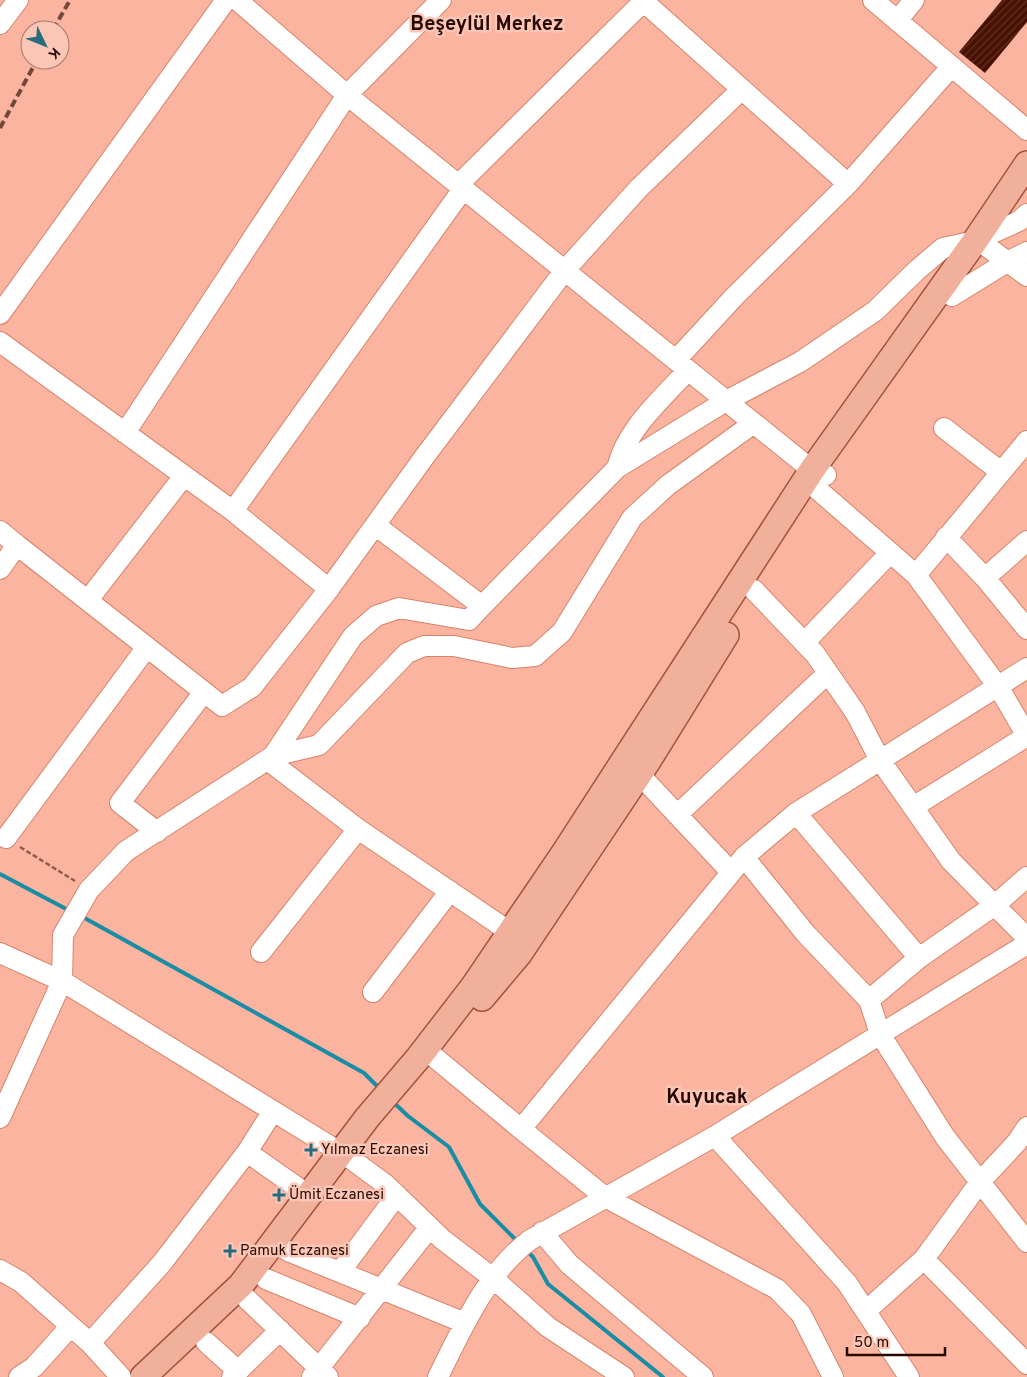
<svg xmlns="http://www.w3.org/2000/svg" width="1027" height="1377" viewBox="0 0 1027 1377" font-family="Overpass,sans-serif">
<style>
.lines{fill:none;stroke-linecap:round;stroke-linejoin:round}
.stream{stroke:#198ca6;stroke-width:4}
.building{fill:url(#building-hatch)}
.minor-casing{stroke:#d7846b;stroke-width:22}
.major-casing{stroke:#a5533b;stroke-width:28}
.path{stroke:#8f5d4f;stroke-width:2.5;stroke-dasharray:5 2.5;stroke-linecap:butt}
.minor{stroke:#fff;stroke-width:20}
.major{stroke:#f1b09c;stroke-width:25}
.rail{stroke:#74473b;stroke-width:4;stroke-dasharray:8 4;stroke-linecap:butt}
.poi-dot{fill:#286c7d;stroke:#fbc6b6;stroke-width:2}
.labels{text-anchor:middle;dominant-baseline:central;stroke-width:5;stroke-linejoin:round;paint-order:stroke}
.poi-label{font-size:15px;fill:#280902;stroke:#fbc6b6;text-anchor:start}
.district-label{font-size:20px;font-weight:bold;fill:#280902;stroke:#fbc6b6}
</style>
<defs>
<pattern id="building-hatch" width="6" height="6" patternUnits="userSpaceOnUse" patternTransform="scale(1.25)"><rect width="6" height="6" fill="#471000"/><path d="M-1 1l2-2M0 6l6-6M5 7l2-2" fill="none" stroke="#5f3124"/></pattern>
</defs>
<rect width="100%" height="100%" fill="#fab49f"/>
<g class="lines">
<path class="stream" d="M0,874L70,911
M81,916L364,1073L381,1090
M393,1102L408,1116L449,1147L480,1204L518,1242
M527,1251L533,1257L548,1284L663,1377"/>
</g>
<path class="building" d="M1002,0H1027V22L985,73L959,52Z"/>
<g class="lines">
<g class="minor-casing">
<path id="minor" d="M237,0L347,95L812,470L826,475
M642,0L848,184
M873,0L1027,130
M897,21L914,0
M0,24L18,0
M458,185L645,0
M975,241L986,246L1027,276
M952,296L1007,262L1027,252
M0,314L226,0
M0,342L233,511L329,589
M676,360L734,297L848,184L951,67
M944,428L1001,472
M125,433L347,95L441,0
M617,468C626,429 662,399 688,370
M817,489L916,575L999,688L1027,736
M233,511L463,189
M375,525L482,606L617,468L726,401L800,362L875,311L917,270L943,248L975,241L1019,221L1027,214
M0,531L17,545L0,569
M946,537L985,578L1027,629
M17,545L222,706L252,687L329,589L425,456L565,270L639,188L742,89
M916,575L1027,441
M985,578L1027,541
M754,590L815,654L855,712L880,760L951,861L1027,938
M88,600L184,476
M804,643L890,553
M273,756L353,636L376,616L399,608L469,620L482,606
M269,761L358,829L510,932
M639,774L731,872
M913,807L1027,736
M796,813L919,958
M677,815L828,673
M157,832L120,803L204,692
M6,838L147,647
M744,857L806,934L869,1000L880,1034L945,1137L1027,1242
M261,952L358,829
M0,953L62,981L351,1159L385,1184L442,1239L494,1279L548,1327L624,1377
M373,992L450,891
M869,1000L919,958L995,905L1027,877
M433,1056L521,1129
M0,1118L62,981L63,935L89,890L126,851L273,756L319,745L407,653L424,646H454L512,658L535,656L562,632L632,518L668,485L754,423
M715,1136L847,1283L909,1377
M247,1152L308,1195
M542,1232L569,1264L703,1377
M288,1251L465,1323
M924,1259L1027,1364
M0,1270L21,1282L90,1343L121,1377
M340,1272L397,1195
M266,1279L360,1318
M247,1299L328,1377
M867,1310L924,1259L980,1182L1017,1142L1027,1127
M206,1342L238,1371
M90,1343L162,1263L247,1152L273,1111
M19,1377L34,1367L70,1327
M232,1377L280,1330
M312,1377L430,1227
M438,1377C462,1329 486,1273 530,1240L715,1136L1027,944
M833,1377L801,1314L777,1289L605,1197L521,1129L744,857L796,813L1027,668"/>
</g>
<g class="major-casing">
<path id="major" d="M482,998L519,954L648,761L726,635
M143,1377L241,1285L367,1118L419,1057L473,987L564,853L812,470L975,241L1027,164"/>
</g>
<path class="path" d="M20,847L75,881"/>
<use href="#minor" class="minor"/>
<use href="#major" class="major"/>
<path class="rail" d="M53,30L70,0
M0,128L37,60"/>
</g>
<g class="poi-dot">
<path d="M308.5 1142.5h5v5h5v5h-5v5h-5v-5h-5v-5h5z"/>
<path d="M276.5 1187.5h5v5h5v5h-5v5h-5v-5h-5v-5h5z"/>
<path d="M227.5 1243.5h5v5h5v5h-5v5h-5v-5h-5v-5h5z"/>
</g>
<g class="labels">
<g class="poi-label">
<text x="321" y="1150">Yılmaz Eczanesi</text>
<text x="289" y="1195">Ümit Eczanesi</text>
<text x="240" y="1251">Pamuk Eczanesi</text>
</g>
<g class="district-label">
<text x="487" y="25">Beşeylül Merkez</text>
<text x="707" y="1098">Kuyucak</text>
</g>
</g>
<g transform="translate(45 45) rotate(133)"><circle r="24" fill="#fbc6b6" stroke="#a77a6e"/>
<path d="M0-4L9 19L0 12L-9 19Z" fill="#286c7d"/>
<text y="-8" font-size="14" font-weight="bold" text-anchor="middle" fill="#280902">K</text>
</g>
<path d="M847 1347v8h98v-8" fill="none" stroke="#280902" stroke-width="2.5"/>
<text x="854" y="1347" font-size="15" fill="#280902" stroke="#fbc6b6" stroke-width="4" paint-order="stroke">50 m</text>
</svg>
